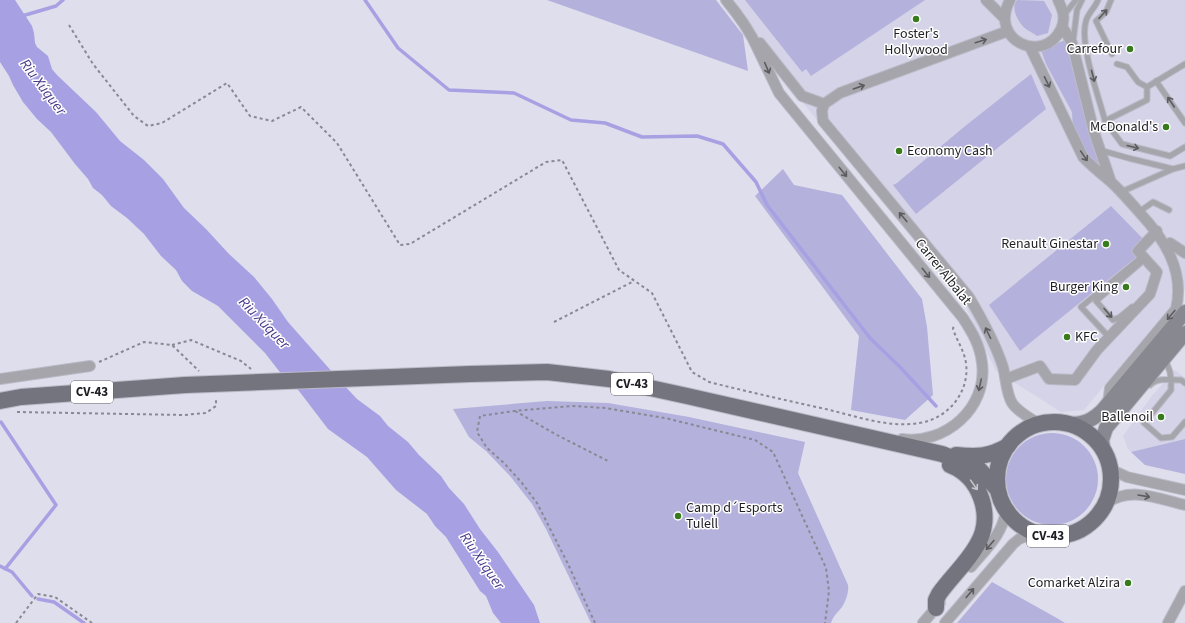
<svg xmlns="http://www.w3.org/2000/svg" width="1185" height="623" viewBox="0 0 1185 623" font-family="'Source Sans 3',sans-serif">
<style>
.built{fill:#d4d3e8}
.green{fill:#b4b1dc}
.water{fill:#a7a1e3}
.lines{fill:none;stroke-linecap:round;stroke-linejoin:round}
.stream{stroke:#a7a1e3;stroke-width:3.5}
.lane-casing{stroke:#bbbbc8;stroke-width:7}
.street-casing{stroke:#bbbbc8;stroke-width:12}
.secondary-casing{stroke:#bbbbc8;stroke-width:16}
.primary-casing{stroke:#bbbbc8;stroke-width:18}
.path{stroke:#898993;stroke-width:2;stroke-dasharray:3 3;stroke-linecap:butt}
.lane{stroke:#a5a5ab;stroke-width:5}
.street{stroke:#a5a5ab;stroke-width:10}
.secondary{stroke:#888891;stroke-width:14}
.primary{stroke:#74747e;stroke-width:16}
.primary-bridge-casing{stroke:#bbbbc8;stroke-width:18;stroke-linecap:butt}
.primary-bridge{stroke:#74747e;stroke-width:16}
.oneway{stroke:#5b5b60}
.oneway2{stroke:#c7c7cb}
.poi-dot{fill:#377b1c;stroke:#fff;stroke-width:1.5}
.labels{text-anchor:middle;dominant-baseline:central;stroke-width:3;stroke-linejoin:round;paint-order:stroke}
.shield{fill:#fff;stroke:#626265;stroke-width:1}
.shield-label{font-size:13px;font-weight:bold;fill:#1e1e23}
.poi-label{font-size:14px;fill:#1e1e23;stroke:#fff;text-anchor:end}
.street-label{font-size:14px;fill:#1e1e23;stroke:#fff}
.water-label{font-size:15px;font-style:italic;fill:#4a3b89;stroke:#fff}
</style>
<rect width="100%" height="100%" fill="#dedeec"/>
<path class="built" d="M720,0H1185V289L1084,410L1061,412L996,371L963,301Z
M1175,370L1185,378V439L1131,452L1128,449L1123,436L1151,397Z"/>
<path class="green" d="M547,0H716L743,35L748,71Z
M745,0H925L811,76L806,69L802,72Z
M1017,0L1044,1L1052,15L1048,33L1037,36C1032,32 1024,29 1021,24C1016,17 1011,7 1017,0Z
M1065,40L1091,139L1102,165L1097,168L1086,155L1073,129L1072,112L1046,64L1041,50Z
M1031,74L1046,109L916,214L893,185L897,183L964,127Z
M783,169L794,185L842,195L922,299L927,327L933,395L905,420L851,410L859,336L755,196Z
M1111,206L1150,246L1020,351L989,305Z
M547,401L608,403L689,417L805,442L798,473L848,585C849,592 846,601 842,607C838,612 833,616 831,623H591L546,529L532,504L510,476L486,451L469,437L453,409Z
M1006 479a46 46 0 1 1 92 0a46 46 0 1 1-92 0Z
M1185,439V474L1145,465L1131,452Z
M992,582L1055,617L1065,623H957Z"/>
<path class="water" d="M0,0H15L32,26L34,33L35,43L37,47L48,56L52,69L57,75L96,112L120,141L144,160L163,179L184,208L206,229L229,254L254,277L272,299L288,322L341,382L357,399L380,416L388,426L408,442L419,455L441,476L449,488L464,504L480,529L498,552L534,605L540,623H501L493,613L486,596L480,591L446,537L435,526L427,514L396,490L367,457L328,429L299,391L279,371L265,353L218,306L192,291L182,281L176,270L161,256L144,234L127,218L111,206L102,195L93,188L88,179L75,164L51,132L37,119L23,102L13,85L9,76L0,62Z"/>
<g class="lines">
<path class="stream" d="M365,0L398,48L449,90L514,93L571,120L605,123L642,137L697,136L723,144L756,182L767,205L870,338L900,367L936,406
M22,16L56,6L63,0
M1,422L56,505L5,569
M0,566L12,572L32,596
M38,599L54,602L84,623"/>
<g class="lane-casing">
<path id="lane" d="M1098,0C1095,8 1088,13 1086,21C1079,44 1099,97 1105,121L1147,100V87L1138,82L1127,67L1117,64
M1111,0L1106,12L1096,21L1112,54
M1064,15L1076,0
M1073,42L1077,10L1082,0
M1156,81L1185,123
M1147,87L1185,64
M1105,121L1122,144L1170,156L1185,147
M1100,150L1128,158L1173,169
M1121,192L1173,169L1185,166
M1139,212L1153,202L1169,210
M1132,307L1120,317L1113,320L1096,301L1145,259
M1109,337L1081,307L1143,256
M1166,359L1167,364L1170,372L1171,380V390L1144,423L1161,438L1172,437L1185,422
M1150,385C1158,377 1171,380 1181,380L1185,383"/>
</g>
<g class="street-casing">
<path id="street" d="M726,0L737,14
M986,0L1004,18
M1010,0C988,41 1044,65 1061,29C1066,19 1063,10 1058,0
M734,10L744,24L752,37L779,93L963,318C972,332 980,345 982,363C988,408 945,445 902,439
M1062,26L1072,43L1094,132L1111,182
M760,43L802,96L824,104
M1030,47L1083,157C1092,167 1101,173 1111,182C1121,191 1131,203 1140,213C1164,239 1185,270 1176,309L1110,388L1108,403
M824,104L822,111L823,121L969,297C982,319 995,342 1003,367C1006,378 1006,393 1012,403C1018,412 1030,418 1039,424
M824,104L840,93L1008,31
M1170,243L1185,253
M0,379L90,366
M1006,379L1040,366L1049,379L1075,380L1097,350L1150,294L1157,272L1138,251L1157,231
M1112,470L1127,477L1185,490
M1107,503C1131,486 1159,499 1185,505
M971,567C986,549 1003,534 1006,510
M923,623L940,603
M945,623L1013,544L1019,539L1034,533
M1168,623L1185,591"/>
</g>
<g class="secondary-casing">
<path id="secondary" d="M1072,424C1085,424 1092,420 1102,411L1185,312
M1103,448L1102,440L1106,428L1185,333"/>
</g>
<g class="primary-casing">
<path id="primary" d="M470,374L547,372L609,379L687,396L942,454L979,469L998,490
M0,401L21,397L185,385
M997 479a57 57 0 1 1 114 0a57 57 0 1 1-114 0Z
M956,455C977,457 989,457 1008,446
M936,608V600L939,594C951,577 967,563 977,545C994,517 981,477 950,465"/>
</g>
<path class="path" d="M69,25L93,64L134,116L148,126L162,123L227,83L250,116L272,121L301,107L337,143L400,245L410,244L546,162L562,160L619,270L652,293L692,372L709,382C749,392 789,401 830,410C858,417 890,428 919,423C948,419 970,392 966,363C964,350 957,341 953,329L954,324
M554,322L634,281
M172,345L191,340L241,361L251,369
M99,362L144,342L172,345L199,371
M515,411L555,434L608,461
M17,412L184,415L206,413L216,406V398
M16,623L38,594L55,597L92,623
M595,623L568,564L537,503L522,483L505,464L487,448L477,432L480,416L514,411L573,406L605,408L665,418L755,440L773,452L826,568L829,591L825,623"/>
<use href="#lane" class="lane"/>
<use href="#street" class="street"/>
<use href="#secondary" class="secondary"/>
<use href="#primary" class="primary"/>
<g class="primary-bridge-casing">
<path id="primary-bridge" d="M185,385L470,374"/>
</g>
<use href="#primary-bridge" class="primary-bridge"/>
</g>
<defs><path id="oneway-shaft" d="M-6 0H5M1.5-3L5.5 0L1.5 3" fill="none" stroke-width="1.6" stroke-linecap="round" stroke-linejoin="round"/></defs>
<g class="oneway">
<use href="#oneway-shaft" transform="translate(1103 14) rotate(-48)"/>
<use href="#oneway-shaft" transform="translate(981 41) rotate(-17)"/>
<use href="#oneway-shaft" transform="translate(767 68) rotate(67)"/>
<use href="#oneway-shaft" transform="translate(1093 76) rotate(75)"/>
<use href="#oneway-shaft" transform="translate(1047 82) rotate(64)"/>
<use href="#oneway-shaft" transform="translate(859 87) rotate(-19)"/>
<use href="#oneway-shaft" transform="translate(1171 102) rotate(-124)"/>
<use href="#oneway-shaft" transform="translate(1133 147) rotate(14)"/>
<use href="#oneway-shaft" transform="translate(1084 156) rotate(56)"/>
<use href="#oneway-shaft" transform="translate(843 172) rotate(51)"/>
<use href="#oneway-shaft" transform="translate(903 217) rotate(-130)"/>
<use href="#oneway-shaft" transform="translate(926 273) rotate(51)"/>
<use href="#oneway-shaft" transform="translate(1108 313) rotate(49)"/>
<use href="#oneway-shaft" transform="translate(1171 315) rotate(130)"/>
<use href="#oneway-shaft" transform="translate(988 333) rotate(-116)"/>
<use href="#oneway-shaft" transform="translate(980 385) rotate(102)"/>
<use href="#oneway-shaft" transform="translate(1144 496) rotate(10)"/>
<use href="#oneway-shaft" transform="translate(990 545) rotate(130)"/>
<use href="#oneway-shaft" transform="translate(970 593) rotate(-50)"/>
</g>
<use class="oneway2" href="#oneway-shaft" transform="translate(974 485) rotate(55)"/>
<g class="poi-dot">
<circle cx="916" cy="19" r="4"/>
<circle cx="1130" cy="49" r="4"/>
<circle cx="1166" cy="127" r="4"/>
<circle cx="899" cy="151" r="4"/>
<circle cx="1106" cy="244" r="4"/>
<circle cx="1126" cy="287" r="4"/>
<circle cx="1067" cy="337" r="4"/>
<circle cx="1161" cy="417" r="4"/>
<circle cx="678" cy="516" r="4"/>
<circle cx="1128" cy="583" r="4"/>
</g>
<g class="labels">
<g class="shield">
<rect x="611" y="373" width="42" height="22" rx="3"/>
<rect x="71" y="381" width="42" height="22" rx="3"/>
<rect x="1027" y="525" width="42" height="22" rx="3"/>
</g>
<g class="shield-label">
<text x="632" y="384">CV-43</text>
<text x="92" y="392">CV-43</text>
<text x="1048" y="536">CV-43</text>
</g>
<g class="poi-label">
<text x="916" y="34" text-anchor="middle">Foster's<tspan x="916" dy="16">Hollywood</tspan></text>
<text x="1122" y="49">Carrefour</text>
<text x="1158" y="127">McDonald's</text>
<text x="907" y="151" text-anchor="start">Economy Cash</text>
<text x="1098" y="244">Renault Ginestar</text>
<text x="1118" y="287">Burger King</text>
<text x="1075" y="337" text-anchor="start">KFC</text>
<text x="1153" y="417">Ballenoil</text>
<text x="686" y="508" text-anchor="start">Camp d´Esports<tspan x="686" dy="16">Tulell</tspan></text>
<text x="1120" y="583">Comarket Alzira</text>
</g>
<g class="street-label">
<text transform="translate(943 272) rotate(51)">Carrer Albalat</text>
</g>
<g class="water-label">
<text transform="translate(43 87) rotate(53)">Riu Xúquer</text>
<text transform="translate(264 323) rotate(46)">Riu Xúquer</text>
<text transform="translate(482 561) rotate(55)">Riu Xúquer</text>
</g>
</g>
</svg>
